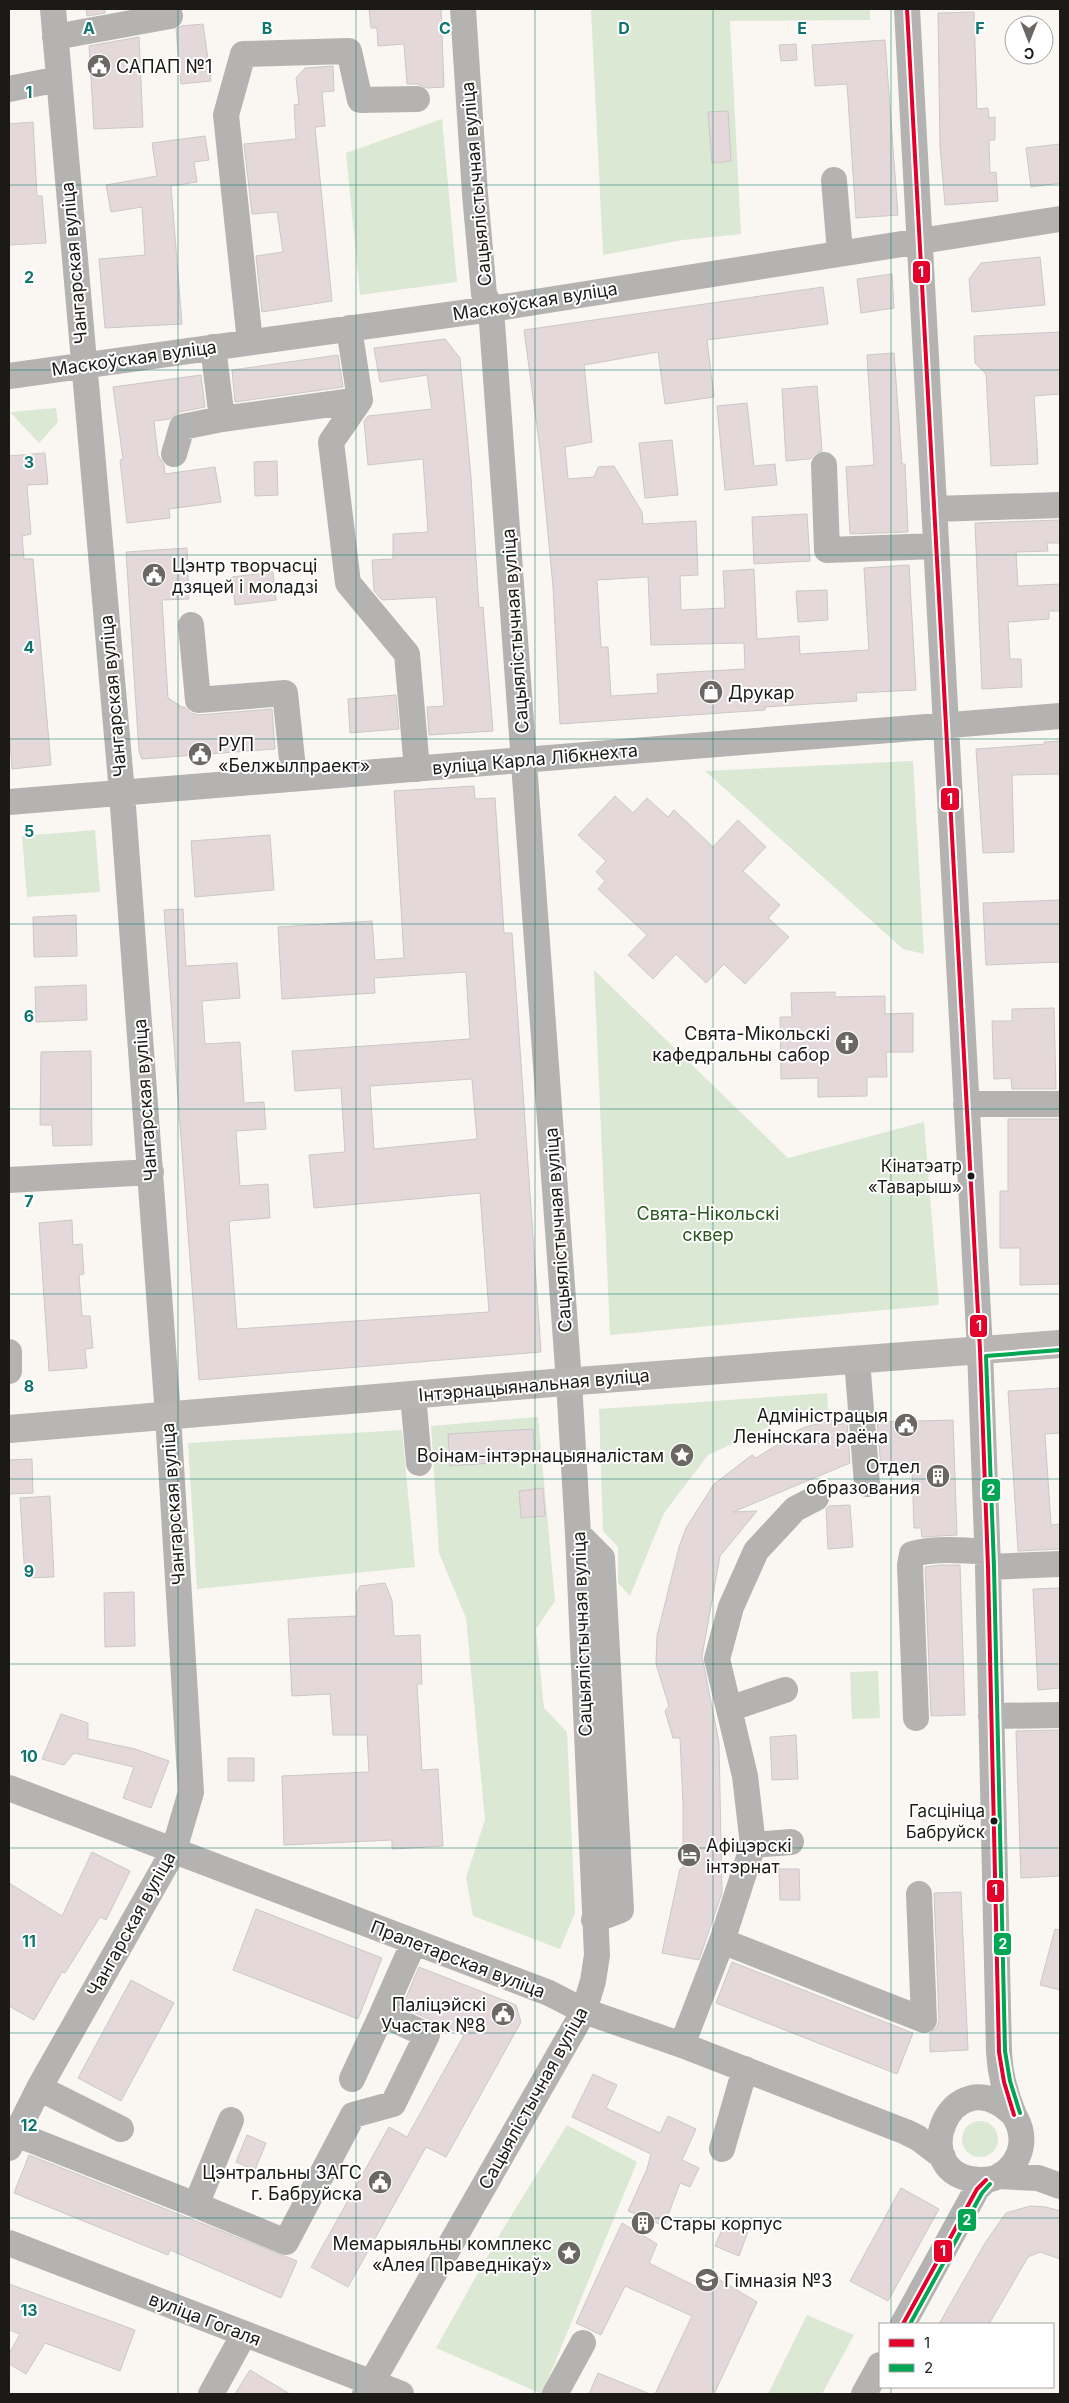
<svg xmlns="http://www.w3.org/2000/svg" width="1069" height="2403" viewBox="0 0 1069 2403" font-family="Inter,sans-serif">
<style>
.green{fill:#dbe8d4}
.building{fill:#e4d8da;stroke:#cbc8c7;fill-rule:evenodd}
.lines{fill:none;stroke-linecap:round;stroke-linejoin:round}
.minor{stroke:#b4b3b2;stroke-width:26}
.major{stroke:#b8b5b3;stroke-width:28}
.bus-1-casing{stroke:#fff;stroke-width:8}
.bus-2-casing{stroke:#fff;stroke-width:8}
.bus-1{stroke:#e4002b;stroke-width:4}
.bus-2{stroke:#00a651;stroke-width:4}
.grid{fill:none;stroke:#0f766e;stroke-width:1;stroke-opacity:0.55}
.bus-dot{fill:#1c1a17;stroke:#fff;stroke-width:2}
.labels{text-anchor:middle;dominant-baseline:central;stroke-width:4;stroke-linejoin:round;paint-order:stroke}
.bus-label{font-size:17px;fill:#1c1a17;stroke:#fff;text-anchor:end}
.poi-label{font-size:18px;fill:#1c1a17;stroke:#fff;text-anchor:start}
.street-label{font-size:18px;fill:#1c1a17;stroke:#fff}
.park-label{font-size:18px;fill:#29571f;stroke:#fff}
.grid-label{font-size:16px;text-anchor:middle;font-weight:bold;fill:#0f766e;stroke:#fff;stroke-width:4;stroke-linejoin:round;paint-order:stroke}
.line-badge{stroke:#fff;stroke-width:2}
.badge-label{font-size:14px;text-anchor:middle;font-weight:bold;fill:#fff}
</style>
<rect width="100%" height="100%" fill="#faf7f2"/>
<path class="green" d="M591,9H870V20L730,21L741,234L683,240L603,255Z
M442,119L457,282L360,295L346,153Z
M56,408L58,422L39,443L10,412Z
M913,761L924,954L903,949L705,771Z
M95,830L100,892L27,897L22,836Z
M594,970L788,1158L924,1122L939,1305L610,1335Z
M827,1393L828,1411L792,1416L708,1455L664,1513L630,1596L618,1583V1547L603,1531L599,1409Z
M538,1417L555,1601L536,1629L544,1708L567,1732L575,1913L560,1949L473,1916L466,1877L485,1820L466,1618L439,1553L431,1426Z
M402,1430L415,1567L197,1589L188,1443Z
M878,1671L880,1718L852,1719L850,1672Z
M962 2139a18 18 0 1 1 36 0a18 18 0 1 1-36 0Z
M567,2125L637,2162L542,2394L436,2348L500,2234Z
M807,2315L854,2335L822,2394H768Z"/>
<path class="building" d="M86,9H105V13L87,16Z
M369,9H441L444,87L427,88L417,84H407L404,44L378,46L377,28H371Z
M974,12L977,109L988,108L989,118L995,117V140H989L990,173L996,172L998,201L945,205L940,146L938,13Z
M203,24L211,81L181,84L176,29L181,26Z
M139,37L143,127L94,129L89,46Z
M885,40L898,215L856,218L847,84L815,86L812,45Z
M796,44L797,60L781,61L779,45Z
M333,66L334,91L322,92L325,126L315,127L332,301L262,312L256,256L283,252L277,212L252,214L244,144L296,139L294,105L299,104L296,78L305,68Z
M728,111L731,161L712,163L708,112Z
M33,122L37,196H42L46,243L9,245V124Z
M205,136L209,160L194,162L197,182L171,186L182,324L105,328L99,259L145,255L142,207L111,212L106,185L157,176L152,143Z
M1060,144V183L1031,187L1026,148Z
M1040,257L1045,305L972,312L969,279L981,263Z
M892,274L894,308L861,313L857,279Z
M823,287L828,324L707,340L714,397L665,404L658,352L584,365L592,442L565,447L568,479L594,477L598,467L614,466L642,512L643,524L696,521L698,575L680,576L681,610L725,608L723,571L754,569L757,639L799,636L800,654L869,650L864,568L909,565L916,690L856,693L857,701L765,707V710L560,724L553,587L540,449L524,330ZM648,577L651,645L744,643L745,669L657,674L658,693L611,696L608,647H601L597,580Z
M1060,332V394L1034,396L1038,464L991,466L986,374L975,363L974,336Z
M445,339L460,358L471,477L479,608L483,607L493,731L429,735L427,707L444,706L436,597L382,600L374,591L372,560L393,559V534L428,532L423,459L368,465L364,421L368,416L432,409L427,375L380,382L374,348Z
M894,353L902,464H905L908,532L850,534L846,467L874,465L867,355Z
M338,355L343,387L235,402L232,370Z
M201,375L205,407L179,412L170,419L154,421L158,455L164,465L165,474L215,467L221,502L169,509L170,518L127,523L120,460L123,459L113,387Z
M817,386L822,451L816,453L810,459L786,461L782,389Z
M747,403L754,466L775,464L777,485L725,490L717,406Z
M672,440L678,495L645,498L639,443Z
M45,453L48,484L27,485L31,534L22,536L24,559H33L51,765L12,769L9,728V456Z
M277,461L278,495L255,496L254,462Z
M807,514L810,561L754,564L752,517Z
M1060,520V543H1047L1048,551L1016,552L1018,586L1060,584V611H1049V619L1008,622L1010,659H1021L1022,687L982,689L975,523Z
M187,548L189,599L162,600L168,698L182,707H185L191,713L199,715L272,709L275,749L142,759L139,752L126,552Z
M273,572L276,600L235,605L232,577Z
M827,590L828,620L798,622L796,591Z
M396,695L399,729L350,733L348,699Z
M1060,741V774L1012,775L1014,852L983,853L976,749L1045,744L1044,742Z
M474,786L475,799L495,798L504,933H512L541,1352L199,1380L164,910L183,909L186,966L237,963L240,998L202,1001L205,1044L240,1042L244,1103L264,1102L266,1129L236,1131L240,1186L268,1184L270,1218L229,1221L237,1329L489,1312L480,1193L314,1208L309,1155L345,1152L341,1088L295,1091L292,1051L470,1039L466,972L374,978L375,993L282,999L278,927L372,921L375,960L404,958L394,791ZM472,1079L477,1139L374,1149L370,1086Z
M615,796L633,813L647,798L668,817L674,810L713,847L738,820L766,847L743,871L780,905L768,918L789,937L745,984L724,964L706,983L676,954L653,979L628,955L647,935L598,889L605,881L596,872L606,861L578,835Z
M270,835L274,890L195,897L191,841Z
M1060,900V962L986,965L983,903Z
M76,915L77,956L34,957L33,917Z
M86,985L87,1020L36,1022L35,987Z
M835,992V997L885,996V1014L913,1013V1052H886L887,1077H867V1096L818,1097V1078L781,1079L780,1017H792L791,993Z
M1054,1008L1056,1089H1012L1011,1078L994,1079L992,1021H1012V1009Z
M91,1051L92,1145L53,1146L52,1125H40L41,1052Z
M1008,1119H1060V1284L1020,1285V1248H1000V1191H1008Z
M72,1220L73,1245L82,1244L84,1274L79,1275L82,1316H90L93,1348L85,1349L87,1368L49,1371L39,1223Z
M1060,1388V1433L1045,1434L1051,1525L1060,1524V1549L1018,1551L1008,1391Z
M834,1420L835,1425L847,1423L850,1463L733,1512L757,1511L720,1556L702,1656L719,1743L722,1893L699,1960L662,1953L680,1869L683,1868V1804L680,1738H673L665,1711L669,1706L656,1664L657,1636L679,1547L686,1528L714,1484L752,1455L756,1458L783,1441L782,1438L805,1427Z
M953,1420L957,1535L922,1537L921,1528H914L912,1467L881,1468L877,1422Z
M533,1429L535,1460L450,1466L448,1434Z
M32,1459L33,1493L9,1494V1460Z
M543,1488L545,1516L521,1518L519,1491Z
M50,1496L54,1577L25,1578L20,1498Z
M850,1505L853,1547L828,1549L826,1509L829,1506Z
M940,1565H960L965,1715L931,1716L925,1567Z
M385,1583L392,1600L394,1636L420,1635L422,1684H417L422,1770L438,1769L443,1846L392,1849V1840L284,1845L282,1776L369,1772L367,1735H333L330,1694L292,1696L288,1619L357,1616L356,1594L360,1586Z
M1060,1588V1688L1038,1690L1033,1589Z
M134,1592L135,1646L105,1647L104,1593Z
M61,1714L88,1723V1739L135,1749L169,1761L151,1808L123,1798L134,1767L74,1753L64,1765L42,1759Z
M1060,1730V1876L1021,1878L1016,1731Z
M796,1735L798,1779L772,1780L770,1737Z
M228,1758H254V1781H228Z
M92,1852L130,1871L106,1920L100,1917L65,1973L62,1972L34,2020L9,2006V1883L62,1916Z
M779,1869H799L800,1900H780Z
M961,1892L968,2050L930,2052V2033L937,2027L939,2019L934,1893Z
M256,1909L382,1958L358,2019L233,1970Z
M1055,1929L1060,1930V1990L1040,1985Z
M732,1962L913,2033L897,2074L716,2003Z
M419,1967L516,2005L521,2022L446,2157L426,2147L348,2287L311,2267L389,2127L407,2137L464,2035L402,2007Z
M131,1980L174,2003L121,2101L78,2078Z
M593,2074L617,2085L606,2108L660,2133L668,2116L696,2129L682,2160L699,2168L690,2187L680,2183L664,2226L628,2211L647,2169L651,2154L572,2117Z
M247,2135L266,2143L255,2170L236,2162Z
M29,2155L297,2261L281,2298L170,2250L168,2255L14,2193Z
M901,2188L939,2209L888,2301L850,2281Z
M1030,2206L1046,2207L1060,2211V2259L1040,2252L1028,2257L989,2324H939L985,2243L1006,2213Z
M727,2217L750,2226L739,2256L715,2246Z
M622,2223L657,2244L649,2263L701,2289L710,2274L757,2302L714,2394H655L692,2316L625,2286L601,2335L576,2323Z
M9,2284L135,2330L120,2371L45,2343L26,2374L9,2364V2354L20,2334L9,2330Z
M250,2370L290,2394H235Z
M598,2373L650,2394H589Z"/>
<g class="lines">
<path class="minor" d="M907,9L980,1350L988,1567L999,2052C1000,2073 1006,2096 1014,2115C1016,2119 1019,2124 1020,2129C1027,2155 1007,2181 980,2180C903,2178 949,2052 1014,2115
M55,37L170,16
M9,89L59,79
M834,180L840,252
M349,328L360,400L331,442L348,583L407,654L417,769
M250,342L226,115L243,54L349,51L360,100L417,99
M213,347L222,419
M9,376L491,309L1060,219
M174,454L182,427L222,419L360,400
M824,465L827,550L936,546
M934,509L1060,505
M191,625L198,700L285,693L294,778
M9,802L1060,716
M966,1104H1060
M9,1180L151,1172
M9,1352V1371
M857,1360L867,1484
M413,1395L419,1463
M578,1534L602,1558L621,1910L594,1920
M988,1567L1060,1564
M729,1709L785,1690
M991,1716L1060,1715
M916,1718L910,1565L912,1554C935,1548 963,1550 987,1552
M9,1788L549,1993L584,2011L682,2045L906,2132L918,2138L943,2157
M753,1845L791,1842
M722,1941L924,2020L919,1894
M682,2045L722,1941L753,1845L745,1776L717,1659L731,1607L756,1551L795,1509L816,1498
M352,2079L382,2014
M39,2088L121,2129
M231,2120L196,2205L286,2242L353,2115L393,2104L427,2035L382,2014L414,1942
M16,2134L196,2205
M9,2148L39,2088L174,1850L191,1792L168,1416L122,793L53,9
M722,2149L745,2069
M999,2176L1038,2178L1060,2186
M9,2243L401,2394
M903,2324L966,2209L977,2189L986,2180
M211,2394L244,2334
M365,2394L584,2011L593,1981L597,1955L578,1534L569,1382L491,309L484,294L475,194L463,9
M555,2394L583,2343
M864,2394L880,2365"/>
<path class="major" d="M9,1429L552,1383L1060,1344"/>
<g class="bus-1-casing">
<path id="bus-1" d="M907,9L980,1350L988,1567L999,2052L1004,2082L1014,2115
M903,2324L977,2189L986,2180"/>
</g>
<g class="bus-2-casing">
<path id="bus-2" d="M1020,2113L1010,2081L1005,2051L994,1567L986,1356L1060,1350
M910,2324L982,2193L990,2184"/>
</g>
<use href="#bus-1" class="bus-1"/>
<use href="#bus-2" class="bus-2"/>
</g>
<path class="grid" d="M178,9V2394M356,9V2394M535,9V2394M713,9V2394M891,9V2324M9,185H1060M9,370H1060M9,555H1060M9,739H1060M9,924H1060M9,1109H1060M9,1294H1060M9,1479H1060M9,1664H1060M9,1848H1060M9,2033H1060M9,2218H1060M891,2387V2394"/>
<defs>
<g id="civic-disc" transform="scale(1.25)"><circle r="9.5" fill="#6a6764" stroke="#fff"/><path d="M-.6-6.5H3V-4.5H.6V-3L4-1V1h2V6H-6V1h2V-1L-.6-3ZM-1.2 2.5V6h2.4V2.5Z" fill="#fff"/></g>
<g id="shop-disc" transform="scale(1.25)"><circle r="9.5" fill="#6a6764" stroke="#fff"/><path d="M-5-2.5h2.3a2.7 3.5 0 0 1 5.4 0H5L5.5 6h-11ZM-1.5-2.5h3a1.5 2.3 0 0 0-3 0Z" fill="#fff"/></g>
<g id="church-disc" transform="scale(1.25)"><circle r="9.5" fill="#6a6764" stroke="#fff"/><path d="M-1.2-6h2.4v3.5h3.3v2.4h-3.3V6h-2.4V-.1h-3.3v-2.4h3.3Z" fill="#fff"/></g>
<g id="sight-disc" transform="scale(1.25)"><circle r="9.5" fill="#6a6764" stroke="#fff"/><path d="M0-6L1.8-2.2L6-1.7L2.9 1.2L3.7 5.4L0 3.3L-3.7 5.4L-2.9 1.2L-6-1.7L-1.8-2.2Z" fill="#fff"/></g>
<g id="building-disc" transform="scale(1.25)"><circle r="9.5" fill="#6a6764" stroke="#fff"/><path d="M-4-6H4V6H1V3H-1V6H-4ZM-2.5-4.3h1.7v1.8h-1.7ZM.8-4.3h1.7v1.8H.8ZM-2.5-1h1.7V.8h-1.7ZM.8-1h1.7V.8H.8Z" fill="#fff"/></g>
<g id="hotel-disc" transform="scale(1.25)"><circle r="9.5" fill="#6a6764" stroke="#fff"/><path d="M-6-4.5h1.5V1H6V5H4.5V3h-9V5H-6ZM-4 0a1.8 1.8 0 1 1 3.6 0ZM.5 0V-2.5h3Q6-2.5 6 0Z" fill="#fff"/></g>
<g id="school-disc" transform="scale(1.25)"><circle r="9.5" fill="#6a6764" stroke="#fff"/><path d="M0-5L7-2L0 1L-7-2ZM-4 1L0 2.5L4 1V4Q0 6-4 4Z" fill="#fff"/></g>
</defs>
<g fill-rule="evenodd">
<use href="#civic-disc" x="99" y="66"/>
<use href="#civic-disc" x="154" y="575"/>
<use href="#shop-disc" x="711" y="692"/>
<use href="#civic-disc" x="200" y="754"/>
<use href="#church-disc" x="847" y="1043"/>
<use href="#civic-disc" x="906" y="1425"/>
<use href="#sight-disc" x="682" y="1455"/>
<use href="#building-disc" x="938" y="1476"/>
<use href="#hotel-disc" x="689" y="1855"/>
<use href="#civic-disc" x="503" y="2014"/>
<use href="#civic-disc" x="380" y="2182"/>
<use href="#building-disc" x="643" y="2223"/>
<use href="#sight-disc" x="569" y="2253"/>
<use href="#school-disc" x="707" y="2280"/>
</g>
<g class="bus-dot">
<circle cx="971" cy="1176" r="4.5"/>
<circle cx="994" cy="1821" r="4.5"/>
</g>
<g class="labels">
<g class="bus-label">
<text x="962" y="1166">Кінатэатр<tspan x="962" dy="21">«Таварыш»</tspan></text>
<text x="985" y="1811">Гасцініца<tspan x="985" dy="21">Бабруйск</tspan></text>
</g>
<g class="poi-label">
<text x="116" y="66">САПАП №1</text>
<text x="172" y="565">Цэнтр творчасці<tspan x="172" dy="21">дзяцей і моладзі</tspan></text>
<text x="728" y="692">Друкар</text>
<text x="218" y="744">РУП<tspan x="218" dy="21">«Белжылпраект»</tspan></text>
<text x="830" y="1033" text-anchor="end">Свята-Мікольскі<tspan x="830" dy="21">кафедральны сабор</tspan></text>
<text x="888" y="1415" text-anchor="end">Адміністрацыя<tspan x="888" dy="21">Ленінскага раёна</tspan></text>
<text x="664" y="1455" text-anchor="end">Воінам-інтэрнацыяналістам</text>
<text x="920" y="1466" text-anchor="end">Отдел<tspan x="920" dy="21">образования</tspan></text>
<text x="706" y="1845">Афіцэрскі<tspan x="706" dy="21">інтэрнат</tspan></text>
<text x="486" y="2004" text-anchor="end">Паліцэйскі<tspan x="486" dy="21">Участак №8</tspan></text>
<text x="362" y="2172" text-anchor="end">Цэнтральны ЗАГС<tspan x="362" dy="21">г. Бабруйска</tspan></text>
<text x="660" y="2223">Стары корпус</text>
<text x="552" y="2243" text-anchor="end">Мемарыяльны комплекс<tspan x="552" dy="21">«Алея Праведнікаў»</tspan></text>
<text x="724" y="2280">Гімназія №3</text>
</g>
<g class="street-label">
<text transform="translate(476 184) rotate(-95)">Сацыялістычная вуліца</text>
<text transform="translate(74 263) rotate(-95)">Чангарская вуліца</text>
<text transform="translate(535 301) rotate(-9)">Маскоўская вуліца</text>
<text transform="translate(134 358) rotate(-8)">Маскоўская вуліца</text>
<text transform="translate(515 631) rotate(-94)">Сацыялістычная вуліца</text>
<text transform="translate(113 696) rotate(-95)">Чангарская вуліца</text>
<text transform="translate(535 759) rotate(-5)">вуліца Карла Лібкнехта</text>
<text transform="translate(145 1100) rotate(-94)">Чангарская вуліца</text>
<text transform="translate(558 1230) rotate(-94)">Сацыялістычная вуліца</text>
<text transform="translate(534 1385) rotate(-5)">Інтэрнацыянальная вуліца</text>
<text transform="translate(173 1504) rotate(-94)">Чангарская вуліца</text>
<text transform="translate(582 1634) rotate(-92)">Сацыялістычная вуліца</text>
<text transform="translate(131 1924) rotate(-61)">Чангарская вуліца</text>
<text transform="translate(458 1959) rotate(21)">Пралетарская вуліца</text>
<text transform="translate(533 2098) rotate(-61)">Сацыялістычная вуліца</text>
<text transform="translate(205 2319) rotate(21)">вуліца Гогаля</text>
</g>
<g class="park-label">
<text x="708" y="1213">Свята-Нікольскі<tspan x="708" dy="21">сквер</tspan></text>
</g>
</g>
<g class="grid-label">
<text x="89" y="34">A</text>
<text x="267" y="34">B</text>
<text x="445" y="34">C</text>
<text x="624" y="34">D</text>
<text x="802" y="34">E</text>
<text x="980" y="34">F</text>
<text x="29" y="98">1</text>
<text x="29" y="283">2</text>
<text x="29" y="468">3</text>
<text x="29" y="653">4</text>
<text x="29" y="837">5</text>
<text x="29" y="1022">6</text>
<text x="29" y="1207">7</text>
<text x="29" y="1392">8</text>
<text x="29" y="1577">9</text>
<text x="29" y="1762">10</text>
<text x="29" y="1947">11</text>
<text x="29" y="2131">12</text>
<text x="29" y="2316">13</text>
</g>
<g class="line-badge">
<rect x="912" y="260" width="19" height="24" rx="5" fill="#e4002b"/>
<rect x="940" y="787" width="20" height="24" rx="5" fill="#e4002b"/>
<rect x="969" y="1314" width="19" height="24" rx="5" fill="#e4002b"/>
<rect x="981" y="1478" width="20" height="24" rx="5" fill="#00a651"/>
<rect x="986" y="1879" width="19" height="24" rx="5" fill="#e4002b"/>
<rect x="993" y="1932" width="19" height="24" rx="5" fill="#00a651"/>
<rect x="957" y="2208" width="20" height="24" rx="5" fill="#00a651"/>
<rect x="933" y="2239" width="20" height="24" rx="5" fill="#e4002b"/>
</g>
<g class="badge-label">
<text x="921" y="277">1</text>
<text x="950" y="804">1</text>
<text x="979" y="1331">1</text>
<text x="991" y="1495">2</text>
<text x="995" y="1895">1</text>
<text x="1003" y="1949">2</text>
<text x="967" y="2225">2</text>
<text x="943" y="2256">1</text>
</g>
<rect width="1069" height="2403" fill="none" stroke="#1c1a17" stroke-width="20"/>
<rect x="879" y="2323" width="175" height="65" fill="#ffffff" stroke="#a4a3a2"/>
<rect x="889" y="2339" width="25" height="8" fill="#e4002b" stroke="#a4a3a2"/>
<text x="924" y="2348" font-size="15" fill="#1c1a17">1</text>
<rect x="889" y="2364" width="25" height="8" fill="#00a651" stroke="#a4a3a2"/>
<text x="924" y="2373" font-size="15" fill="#1c1a17">2</text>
<g transform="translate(1029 40) rotate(180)"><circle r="24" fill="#ffffff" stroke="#a4a3a2"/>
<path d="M0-4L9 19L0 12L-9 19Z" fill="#6a6764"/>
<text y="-8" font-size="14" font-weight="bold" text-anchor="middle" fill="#1c1a17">С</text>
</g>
</svg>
